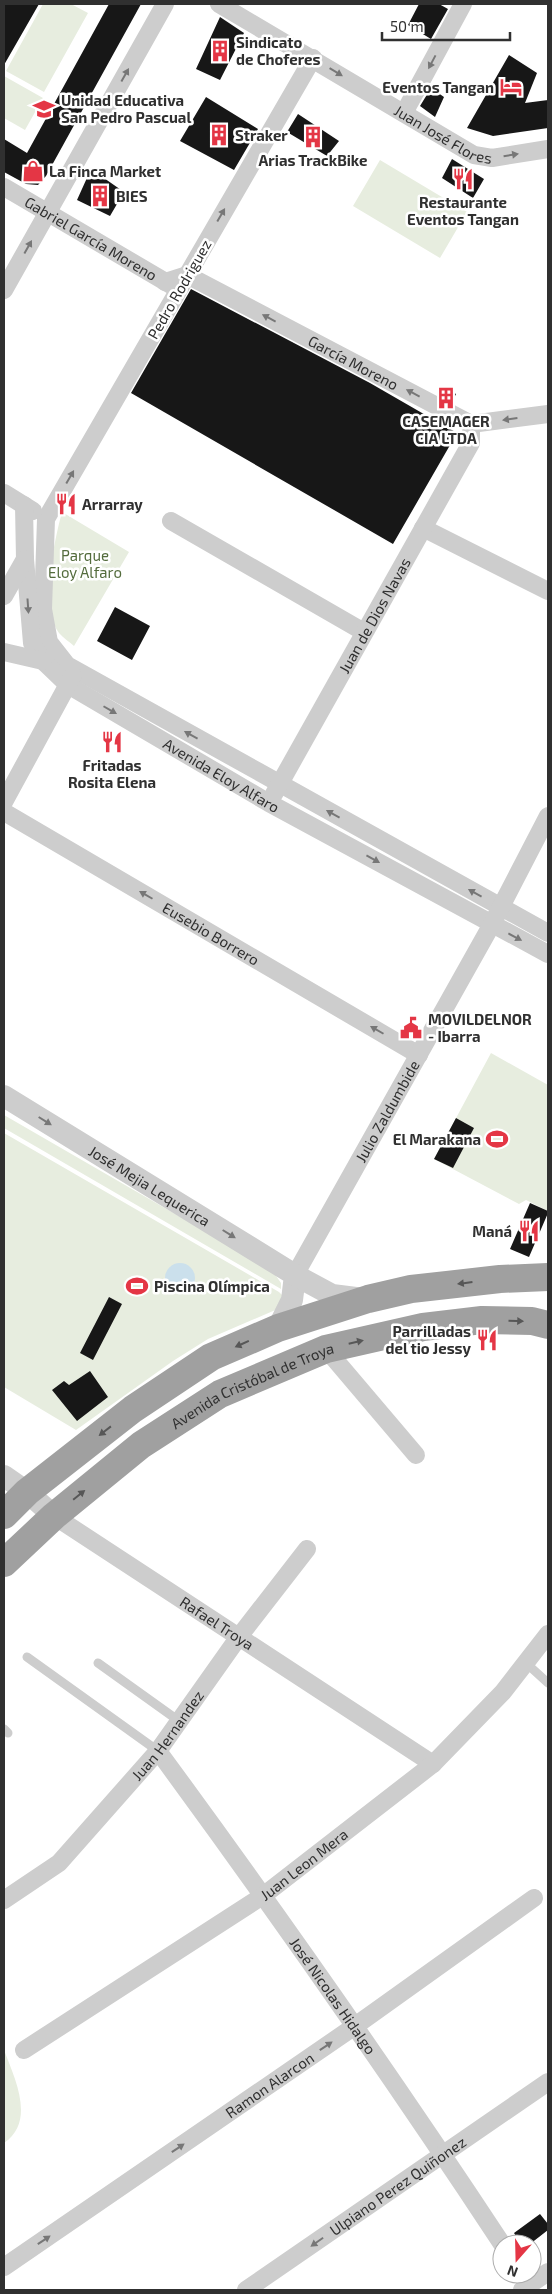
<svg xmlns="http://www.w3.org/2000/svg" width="552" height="2294" viewBox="0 0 552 2294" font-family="'Exo 2',sans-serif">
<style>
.green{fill:#e7eddf}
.water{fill:#cbe0ec}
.building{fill:#171717}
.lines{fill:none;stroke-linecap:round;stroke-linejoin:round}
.service{stroke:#cdcdcd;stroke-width:9}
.minor{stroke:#cdcdcd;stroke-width:18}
.tertiary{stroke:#cdcdcd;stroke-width:22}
.trunk{stroke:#a0a0a0;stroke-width:28}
.oneway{fill:#777}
.oneway2{fill:#575757}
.labels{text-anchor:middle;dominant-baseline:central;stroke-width:5;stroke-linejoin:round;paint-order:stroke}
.poi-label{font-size:15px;font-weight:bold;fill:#303030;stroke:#fff;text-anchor:start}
.street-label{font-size:15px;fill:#303030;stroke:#fff}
.park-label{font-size:15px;fill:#546c3d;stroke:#fff}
</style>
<rect width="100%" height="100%" fill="#fff"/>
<path class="green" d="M43,4H71L88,13L44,92L6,71Z
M4,76L43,98L25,130L4,118Z
M380,160L467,212L440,258L353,206Z
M62,512L129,552L74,646C70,642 63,638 59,633C40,607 54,542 62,512Z
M491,1053L548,1085V1211L526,1200L519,1204L434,1159Z
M4,1115L272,1270L281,1283V1289L4,1128Z
M4,1133L279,1292L283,1296L280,1308L208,1339L173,1361L76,1430L4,1387Z
M4,2050C15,2079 36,2121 4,2143Z"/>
<path class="water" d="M165 1278a15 15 0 1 1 30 0a15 15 0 1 1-30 0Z"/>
<path class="building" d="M4,4H39L4,65Z
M109,4H141L46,176L38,185L26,184L4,172V139L27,153Z
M419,4H439L448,9L431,39L408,25Z
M220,17L244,33L220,80L196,69Z
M509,55L537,73L525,103L548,100V128L493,136L467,128Z
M431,88L444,97L435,117L420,106Z
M206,97L258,129L234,170L180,141Z
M298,114L339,141L327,156L287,132Z
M452,159L484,179L473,198L442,178Z
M91,169L124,192L110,216L77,200Z
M191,289L370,383L429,417L430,415L445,422L444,425L457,433L393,544L131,393Z
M442,386L456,394L452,402L438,395Z
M115,607L150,626L132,660L97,641Z
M456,1118L474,1128L453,1168L434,1159Z
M530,1203L548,1211V1213L529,1257L510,1249Z
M109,1297L122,1304L93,1360L80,1353Z
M90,1371L108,1397L77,1421L52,1390L64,1381L69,1385Z
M540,2214L548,2224V2230L530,2244H521L514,2233Z"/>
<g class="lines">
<path class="service" d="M27,1657L158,1751
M98,1663L179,1721
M526,1663L548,1683
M4,1729L8,1733"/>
<g class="minor">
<path id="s1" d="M219,4L474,155L492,158L548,149"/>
<path d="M313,58L46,519L43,609L49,642L67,665L548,933"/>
<path d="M404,113L463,4"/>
<path id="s2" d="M4,187L176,288"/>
<path id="s3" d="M165,282L187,275L471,424L548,414"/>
<path d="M4,290L165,4"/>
<path d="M4,493L33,511"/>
<path id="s4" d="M24,505L25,559L32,643L43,661L68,685L269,803L548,954"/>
<path d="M171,521L364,632"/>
<path d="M423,528L548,591"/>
<path d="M4,596L25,559"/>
<path d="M4,652L43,661"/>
<path id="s5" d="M274,794L471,443V424"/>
<path d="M4,802L73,675"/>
<path id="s6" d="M4,812L419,1055"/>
<path id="s7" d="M295,1275L492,924L548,816"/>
<path d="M326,1349L416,1455"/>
<path id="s8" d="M54,1516L433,1764"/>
<path id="s9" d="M158,1751C277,1913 392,2077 502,2244"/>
<path id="s10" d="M4,1900L59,1863L158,1751L238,1638L307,1549"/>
<path id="s11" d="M24,2050L264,1895L433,1764L503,1692L548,1634"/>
<path id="s12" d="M4,2267L355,2026L534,1898"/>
<path id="s13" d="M246,2290L548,2082"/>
<path d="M522,2290L548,2272"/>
</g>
<g class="tertiary">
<path id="s14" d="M4,1096L295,1275L292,1300L278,1328"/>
<path d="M295,1275L332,1295L364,1299"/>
<path d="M4,1476L27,1492L54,1516"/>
</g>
<g class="trunk">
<path d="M4,1515L27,1492L133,1409L211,1357L278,1328L368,1299L411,1289L500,1279L548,1277"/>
<path id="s15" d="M4,1563L54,1516L141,1445L220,1394L326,1349L423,1327L482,1320L532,1321L548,1325"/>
</g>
</g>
<defs><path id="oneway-solid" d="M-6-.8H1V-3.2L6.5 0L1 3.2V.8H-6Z" transform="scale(1.25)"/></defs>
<g class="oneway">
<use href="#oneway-solid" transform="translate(432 62) rotate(118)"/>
<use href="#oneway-solid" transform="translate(336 72) rotate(31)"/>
<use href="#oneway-solid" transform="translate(125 75) rotate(-61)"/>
<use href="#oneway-solid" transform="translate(511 155) rotate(-9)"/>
<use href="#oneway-solid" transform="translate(221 215) rotate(-60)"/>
<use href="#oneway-solid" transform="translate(28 247) rotate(-61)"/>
<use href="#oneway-solid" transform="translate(269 318) rotate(-152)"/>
<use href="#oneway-solid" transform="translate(413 393) rotate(-152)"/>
<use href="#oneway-solid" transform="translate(510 419) rotate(172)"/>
<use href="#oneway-solid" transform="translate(70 477) rotate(-60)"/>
<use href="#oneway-solid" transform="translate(28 606) rotate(86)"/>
<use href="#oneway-solid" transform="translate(110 710) rotate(30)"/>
<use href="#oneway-solid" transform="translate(191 735) rotate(-151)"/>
<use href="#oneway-solid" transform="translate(333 814) rotate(-151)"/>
<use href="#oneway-solid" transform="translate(373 859) rotate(29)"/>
<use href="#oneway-solid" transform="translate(475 893) rotate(-151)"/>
<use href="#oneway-solid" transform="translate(146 895) rotate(-150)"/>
<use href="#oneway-solid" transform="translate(515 937) rotate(28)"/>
<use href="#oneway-solid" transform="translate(377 1030) rotate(-150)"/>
<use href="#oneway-solid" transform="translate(45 1121) rotate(32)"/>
<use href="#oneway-solid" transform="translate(229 1234) rotate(32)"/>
<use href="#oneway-solid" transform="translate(326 2046) rotate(-34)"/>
<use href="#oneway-solid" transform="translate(178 2148) rotate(-34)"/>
<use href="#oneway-solid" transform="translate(44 2240) rotate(-34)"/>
<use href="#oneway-solid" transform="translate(317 2242) rotate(145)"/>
</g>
<g class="oneway2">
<use href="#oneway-solid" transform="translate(465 1283) rotate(173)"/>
<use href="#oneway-solid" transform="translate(516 1321) rotate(2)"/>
<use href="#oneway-solid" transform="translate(356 1342) rotate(-13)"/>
<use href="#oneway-solid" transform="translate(242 1344) rotate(156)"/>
<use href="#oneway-solid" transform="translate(105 1431) rotate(142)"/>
<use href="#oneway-solid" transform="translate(79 1495) rotate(-39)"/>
</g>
<defs>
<g id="building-bare" transform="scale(1.725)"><path d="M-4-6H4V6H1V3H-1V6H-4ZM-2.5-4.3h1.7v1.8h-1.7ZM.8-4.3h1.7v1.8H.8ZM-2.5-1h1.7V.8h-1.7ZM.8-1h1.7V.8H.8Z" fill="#e43645" stroke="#fff" stroke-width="2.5" paint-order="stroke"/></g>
<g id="hotel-bare" transform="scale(1.725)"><path d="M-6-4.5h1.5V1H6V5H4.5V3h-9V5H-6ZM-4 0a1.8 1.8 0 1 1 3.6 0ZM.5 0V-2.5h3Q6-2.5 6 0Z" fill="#e43645" stroke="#fff" stroke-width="2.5" paint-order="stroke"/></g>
<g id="school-bare" transform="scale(1.725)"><path d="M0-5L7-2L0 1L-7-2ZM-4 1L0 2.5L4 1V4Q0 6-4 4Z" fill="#e43645" stroke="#fff" stroke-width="2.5" paint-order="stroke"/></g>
<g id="shop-bare" transform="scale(1.725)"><path d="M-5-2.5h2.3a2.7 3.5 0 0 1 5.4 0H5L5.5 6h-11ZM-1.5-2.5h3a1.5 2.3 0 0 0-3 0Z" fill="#e43645" stroke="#fff" stroke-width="2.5" paint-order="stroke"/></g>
<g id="restaurant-bare" transform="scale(1.725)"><path d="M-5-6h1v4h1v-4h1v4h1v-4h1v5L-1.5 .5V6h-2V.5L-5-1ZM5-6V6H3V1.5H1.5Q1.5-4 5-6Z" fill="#e43645" stroke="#fff" stroke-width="2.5" paint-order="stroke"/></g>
<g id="civic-bare" transform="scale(1.725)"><path d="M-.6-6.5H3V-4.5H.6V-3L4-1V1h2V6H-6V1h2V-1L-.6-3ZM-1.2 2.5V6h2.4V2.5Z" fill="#e43645" stroke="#fff" stroke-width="2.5" paint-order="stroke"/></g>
<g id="stadium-bare" transform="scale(1.725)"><path d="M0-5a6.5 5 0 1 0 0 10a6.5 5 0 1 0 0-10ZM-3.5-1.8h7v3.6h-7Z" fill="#e43645" stroke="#fff" stroke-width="2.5" paint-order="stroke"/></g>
</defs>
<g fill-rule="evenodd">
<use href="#building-bare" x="220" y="51"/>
<use href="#hotel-bare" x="511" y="87"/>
<use href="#school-bare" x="44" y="109"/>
<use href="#building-bare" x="219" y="135"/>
<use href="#building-bare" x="313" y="137"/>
<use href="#shop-bare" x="33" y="171"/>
<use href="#restaurant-bare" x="463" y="179"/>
<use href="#building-bare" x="100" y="196"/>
<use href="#building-bare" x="446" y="398"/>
<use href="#restaurant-bare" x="66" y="504"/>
<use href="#restaurant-bare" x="112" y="742"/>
<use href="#civic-bare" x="411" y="1028"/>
<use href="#stadium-bare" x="497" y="1139"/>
<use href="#restaurant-bare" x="529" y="1231"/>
<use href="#stadium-bare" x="137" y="1286"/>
<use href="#restaurant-bare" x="487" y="1340"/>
</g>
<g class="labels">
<g class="poi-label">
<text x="236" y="42">Sindicato<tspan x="236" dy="17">de Choferes</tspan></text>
<text x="494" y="87" text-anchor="end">Eventos Tangan</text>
<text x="61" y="100">Unidad Educativa<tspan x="61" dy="17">San Pedro Pascual</tspan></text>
<text x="235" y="135">Straker</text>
<text x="313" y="160" text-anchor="middle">Arias TrackBike</text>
<text x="49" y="171">La Finca Market</text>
<text x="116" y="196">BIES</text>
<text x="463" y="202" text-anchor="middle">Restaurante<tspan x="463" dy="17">Eventos Tangan</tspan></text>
<text x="446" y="421" text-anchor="middle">CASEMAGER<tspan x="446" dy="17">CIA LTDA</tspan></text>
<text x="82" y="504">Arrarray</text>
<text x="112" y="765" text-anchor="middle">Fritadas<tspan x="112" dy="17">Rosita Elena</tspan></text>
<text x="428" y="1019">MOVILDELNOR<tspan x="428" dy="17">- Ibarra</tspan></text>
<text x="481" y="1139" text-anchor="end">El Marakana</text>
<text x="512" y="1231" text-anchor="end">Maná</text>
<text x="154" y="1286">Piscina Olímpica</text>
<text x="471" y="1331" text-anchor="end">Parrilladas<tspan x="471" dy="17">del tio Jessy</tspan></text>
</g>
<g class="street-label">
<text stroke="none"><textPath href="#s1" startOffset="260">Juan José Flores</textPath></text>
<text stroke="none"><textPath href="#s2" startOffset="101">Gabriel García Moreno</textPath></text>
<text transform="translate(179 289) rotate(-60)">Pedro Rodriguez</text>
<text stroke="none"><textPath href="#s3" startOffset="211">García Moreno</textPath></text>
<text stroke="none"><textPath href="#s5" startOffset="205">Juan de Dios Navas</textPath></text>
<text stroke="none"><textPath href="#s4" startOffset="372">Avenida Eloy Alfaro</textPath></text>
<text stroke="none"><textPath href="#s6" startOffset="240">Eusebio Borrero</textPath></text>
<text stroke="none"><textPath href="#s7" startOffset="188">Julio Zaldumbide</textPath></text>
<text stroke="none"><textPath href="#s14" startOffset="171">José Mejia Lequerica</textPath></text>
<text stroke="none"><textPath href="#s15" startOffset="308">Avenida Cristóbal de Troya</textPath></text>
<text stroke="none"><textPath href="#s8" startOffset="195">Rafael Troya</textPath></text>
<text stroke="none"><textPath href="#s10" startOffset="234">Juan Hernandez</textPath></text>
<text stroke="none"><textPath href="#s11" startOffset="336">Juan Leon Mera</textPath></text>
<text stroke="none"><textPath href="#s9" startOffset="301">José Nicolas Hidalgo</textPath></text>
<text stroke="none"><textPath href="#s12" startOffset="322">Ramon Alarcon</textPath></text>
<text stroke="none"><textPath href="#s13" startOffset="184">Ulpiano Perez Quiñonez</textPath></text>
</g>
<g class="park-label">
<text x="85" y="555">Parque<tspan x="85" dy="17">Eloy Alfaro</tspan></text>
</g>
</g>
<rect width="552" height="2294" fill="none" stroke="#303030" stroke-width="10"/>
<g transform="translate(517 2259) rotate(200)"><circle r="24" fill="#ffffff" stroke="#acacac"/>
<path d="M0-4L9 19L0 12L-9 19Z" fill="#e43645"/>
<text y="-8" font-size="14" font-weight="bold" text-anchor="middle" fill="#303030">N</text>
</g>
<path d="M382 32v8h128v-8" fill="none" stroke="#303030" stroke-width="2.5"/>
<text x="390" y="32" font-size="15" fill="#303030" stroke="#ffffff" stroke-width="4" paint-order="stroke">50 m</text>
</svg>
